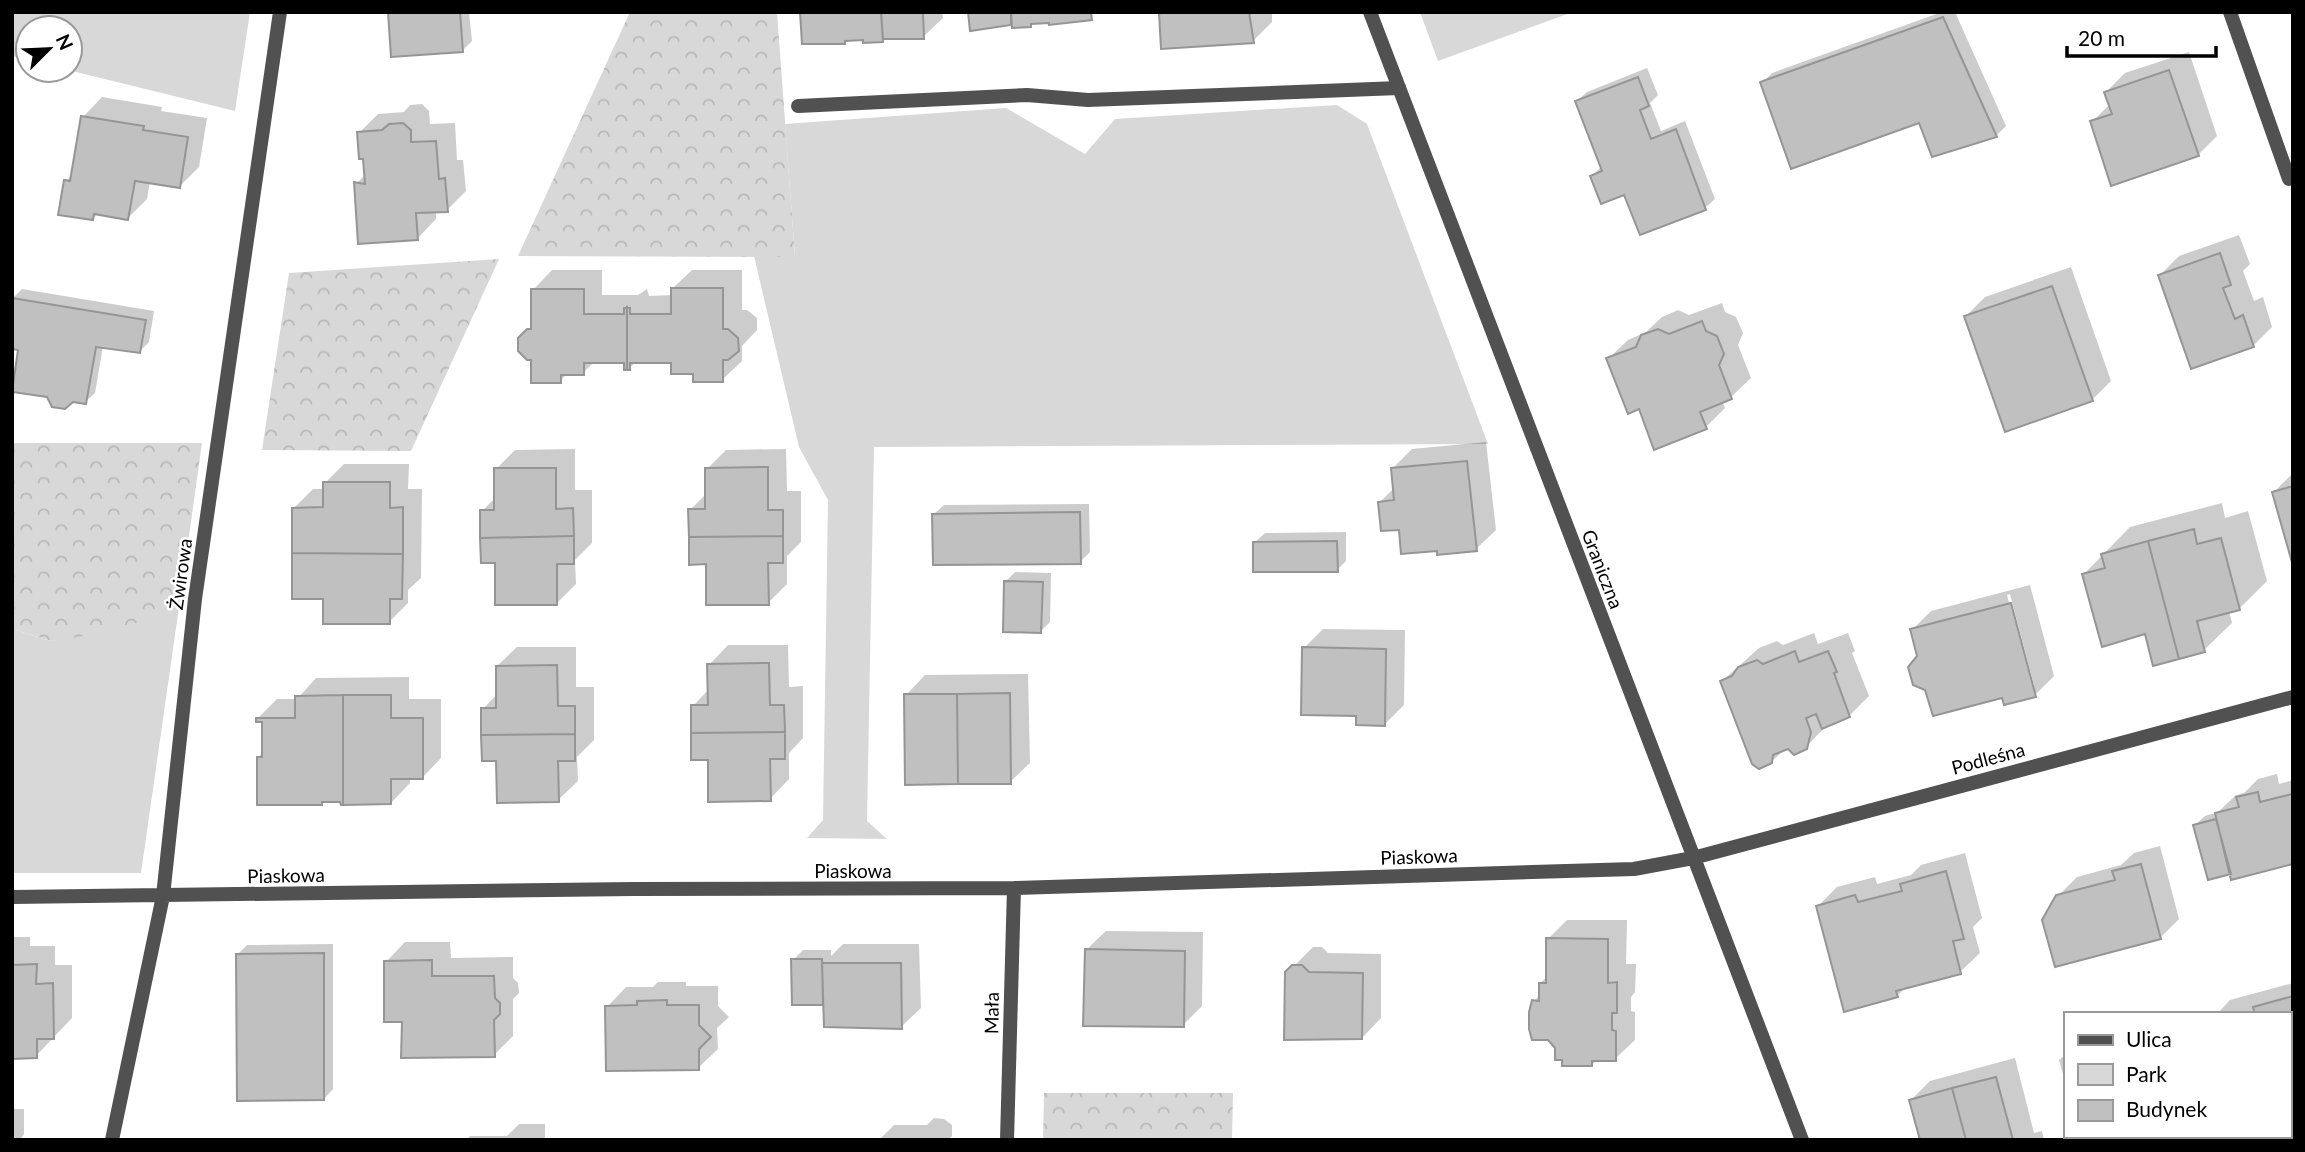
<svg xmlns="http://www.w3.org/2000/svg" width="2305" height="1152" viewBox="0 0 2305 1152" font-family="Lato,sans-serif">
<style>
.green{fill:#d8d8d8}
.forest{fill:url(#forest-crowns)}
.shadow{fill:#0003;fill-rule:evenodd}
.building{fill:#c0c0c0;stroke:#959595;stroke-width:2}
.lines{fill:none;stroke-linecap:round;stroke-linejoin:round}
.service{stroke:#515151;stroke-width:14}
.minor{stroke:#515151;stroke-width:14}
.labels{text-anchor:middle;dominant-baseline:central;stroke-width:5;stroke-linejoin:round;paint-order:stroke}
.street-label{font-size:19px;fill:#000;stroke:#fff}
</style>
<defs>
<pattern id="forest-crowns" width="20" height="18" patternUnits="userSpaceOnUse" patternTransform="scale(1.75)"><rect width="20" height="18" fill="#d8d8d8"/><path d="M2 6a3 3 0 1 1 6 0M12 15a3 3 0 1 1 6 0" fill="none" stroke="#b8b8b8"/></pattern>
</defs>
<rect width="100%" height="100%" fill="#fff"/>
<path class="green" d="M12,12H250L235,111L68,70H70V28H28V60L12,56Z
M1420,12H1573L1438,61Z
M1337,105L1367,124L1488,444L874,447L867,821L887,839L807,838L823,820L828,500L799,447L754,256H795L785,124L1006,108L1085,154L1115,119Z
M181,593L141,873H12V629L51,641L155,614Z"/>
<path class="forest" d="M630,12H777L795,257L518,256Z
M499,259L411,451L262,450L289,273Z
M12,443H202L181,593L155,614L119,631L51,641L12,629Z
M1044,1093H1233L1232,1140H1043Z"/>
<path class="shadow" d="M390,12H469L472,41L462,51Z
M802,12H942L943,18L923,37H885L882,40H847L844,42Z
M1161,12H1272V22L1253,41Z
M1942,12H1955L2006,126L1996,136L1920,120L1762,83L1772,73Z
M2189,52L2217,136L2198,155L2092,122L2110,104L2106,92L2125,73Z
M1647,68L1658,95L1650,103L1661,131L1685,121L1715,199L1705,208L1625,193L1592,176L1602,166L1577,101L1587,92Z
M102,97L162,107L161,111L207,118L199,167L180,186L150,181L147,199L128,218L98,213L93,219L66,181L73,174L83,117Z
M422,104L429,111L430,124L455,123L457,160H463L466,191L447,210H436V219L417,239L356,184L366,174L359,133L378,114L404,112L410,105Z
M2239,235L2250,264L2243,271L2254,301L2263,297L2272,327L2253,346L2160,275L2179,256Z
M2071,267L2111,381L2092,400L1966,316L1985,297Z
M552,270H602V295H638L647,289L649,296L672,295V289L692,270H742V310H747L757,318V330L742,346V361L722,380L673,361H636L630,368L626,361H595L583,373H568L560,381L533,359L520,339L533,326V290Z
M22,289L154,311L149,342L140,351L103,346L95,393L85,402L12,299Z
M1722,303L1725,312L1736,317L1743,333L1738,345L1751,378L1731,397L1722,401L1725,408L1706,427L1640,407L1608,359L1628,340L1646,332L1662,317L1678,310L1689,315Z
M1486,442L1496,530L1476,549H1439L1400,528L1380,502L1395,487L1393,468L1412,449Z
M575,449V490H592V543L575,560L576,584L557,603L497,561L482,511L496,497V469L515,450Z
M786,449L787,491H801V542L787,556V584L768,603L708,562L690,510L707,493V469L726,450Z
M344,464H409L408,489H422L421,578L408,590V603L389,622L325,597L294,508L313,489H325V483Z
M2293,473V560L2274,492Z
M2222,503L2225,518L2248,511L2267,581L2239,609L2229,611L2232,623L2204,650L2146,632L2084,574L2130,527Z
M1089,504L1090,552L1080,562L934,514L944,505Z
M1346,532V561L1337,570L1255,542L1265,533Z
M1015,572L1051,573L1050,622L1040,632L1006,581Z
M2030,585L2054,676L2035,695L1919,657L1912,630L1931,611ZM2010,594L2034,685H2031L2007,595Z
M1323,629L1405,630L1404,705L1385,724L1358,714L1304,648Z
M1814,633L1818,644L1848,633L1855,651L1852,653L1869,696L1849,716L1827,725L1806,747H1788L1771,762L1722,681L1759,648L1777,641L1783,645Z
M728,645H788L789,687L803,686V738L789,753V779L770,799L710,759L693,706L709,689V665Z
M517,647H576V687H594V740L577,757L578,781L558,800L498,759L483,709L498,693L497,666Z
M1028,674L1030,763L1010,782L906,695L925,675Z
M409,677V699H441V758L422,778H410V783L391,803L342,800H324L322,803L258,757L264,752V720L257,719L277,699H297L316,678Z
M2277,774L2279,784L2293,780V862L2195,825L2205,816L2218,812L2236,795L2244,793L2258,779Z
M2160,846L2179,919L2160,938L2057,897L2077,877L2121,865L2134,853Z
M1965,853L1982,918L1973,927L1980,953L1960,972L1907,986L1897,996L1818,906L1837,887L1875,877L1877,884L1911,875L1921,865Z
M1567,920H1627L1626,964H1636L1635,992L1631,997V1011L1635,1012V1040L1615,1059H1597L1592,1065L1534,1001L1540,995V983L1548,976V939Z
M1106,931L1203,932L1202,1006L1183,1025L1086,950Z
M12,937H30V946H55V965H72V1018L36,1056L12,1057Z
M405,942H450L451,958L513,957V978L518,983L519,993L513,999V1036L494,1055L386,962Z
M333,944V1089L324,1099L237,955L247,945Z
M843,944H919L921,1008L901,1027L825,1003L794,1004L793,960L803,950H831V956Z
M1313,947H1322L1328,953L1381,954V1018L1362,1038L1287,973Z
M658,982H686V986H718V1006L729,1017L717,1028L718,1049L698,1068L607,1007L626,987H653Z
M2293,983V1097L2289,1014H2217L2230,1000Z
M2065,1055V1081L2059,1060Z
M2015,1058L2034,1133L2042,1131L2044,1140H1922L1911,1100L1930,1081Z
M12,1109H24V1134L20,1140H12Z
M934,1118L944,1119L952,1125V1136L948,1140H879L894,1125H927Z
M519,1124H545V1140H466L470,1136H507Z
M2151,1136H2203L2200,1140H2152Z
M2235,1136H2256L2243,1140H2236Z"/>
<path class="building" d="M388,12H460L463,52L391,57Z
M800,12H881L883,42L863,43V40L845,41V44H802Z
M881,12H923L924,39H883Z
M968,12H1011V25L970,31Z
M1011,12H1091L1092,20L1049,25V23L1031,24V27L1012,28Z
M1159,12H1249L1254,43L1161,49Z
M1943,17L1997,137L1932,157L1919,123L1791,169L1760,82Z
M2169,70L2199,156L2111,186L2090,121L2112,114L2104,92Z
M1638,77L1649,106L1640,110L1651,139L1676,129L1706,210L1640,235L1624,195L1601,204L1590,176L1602,171L1575,101Z
M81,116L144,126L143,130L188,137L180,188L135,181L128,220L94,214L93,220L58,215L64,180L70,181Z
M403,123L411,130V142L436,141L439,179L445,178L448,212L416,213L418,240L358,244L354,182L365,184L363,159H359L357,132L382,130L389,124Z
M2220,253L2231,285L2223,288L2235,319L2243,315L2254,347L2191,369L2158,275Z
M2052,286L2093,401L2005,432L1964,316Z
M671,288H723V329H728L738,338L739,351L728,360H723V382H693V374H671V363H630V370H627V307L630,308V314H671Z
M531,289H584V314H624V308L627,307V370H624V363H584V375H561V383H531V360H527L518,351V338L527,329H531Z
M12,298L146,320L140,353L96,347L86,404L73,402L65,409L52,407L47,397L12,392L18,350L12,349Z
M1702,321L1706,331L1717,336L1724,354L1719,365L1732,399L1700,412L1707,429L1654,450L1639,409L1628,414L1606,358L1636,347L1641,335L1658,329L1669,334Z
M1467,461L1477,551L1437,555V551L1401,554L1399,530L1381,531L1378,502L1394,500L1391,468Z
M768,467V510H783V536L689,537L688,509H705V468Z
M494,468H556V509L573,508L574,536L480,538V510H494Z
M323,482H390V508L403,507V554L292,553V508L323,507Z
M2293,486V566L2272,492Z
M1080,512L1081,564L933,565L932,514Z
M2194,529L2197,544L2221,538L2240,610L2197,621L2205,652L2179,659L2148,541Z
M574,536V564H557V605H495V563H481L480,538Z
M783,536V563H768L769,605H706V564L689,565V537Z
M1337,541L1338,572H1253V542Z
M2148,541L2179,659L2153,666L2145,634L2102,647L2082,574L2105,568L2101,554Z
M292,553L403,554L402,599H390V624H323V599H292Z
M1004,581L1043,582L1041,633L1003,632Z
M2011,603L2036,697L2004,705L2002,698L1933,716L1925,690L1913,685L1908,667L1917,656L1910,629Z
M1302,647L1386,649L1385,726L1356,725V716L1301,715Z
M1795,651L1799,662L1828,651L1837,672L1834,673L1850,717L1822,729L1816,714L1806,718L1811,732L1807,749L1794,755L1788,749L1773,755L1772,763L1759,769L1752,764L1720,681L1732,676L1738,667L1757,660L1763,664Z
M769,663L770,705H784L785,732L691,733V705H708L707,664Z
M557,665L558,706H575V734L481,735V708H496V666Z
M1010,693L1011,784H958L957,694Z
M904,694H957L958,784L905,785Z
M343,695H391V718H423V779H391V804L343,805Z
M343,695V805H341L340,802H322V805H257V757H262V722H256V718H295V696Z
M785,732V759H770L771,801L708,802V760H691V733Z
M575,734V761H558L559,802L497,803L496,761H482L481,735Z
M2258,792L2260,802L2292,794L2293,864L2231,880L2215,813L2239,807L2236,797Z
M2216,819L2231,874L2208,880L2193,825Z
M2141,864L2161,939L2055,967L2042,920L2056,895L2115,880L2112,871Z
M1946,871L1964,939L1953,941L1961,974L1896,991L1898,997L1844,1012L1816,906L1855,895L1858,902L1902,891L1900,884Z
M1546,938L1608,939V983L1617,982V1013H1612V1030L1616,1031V1061H1592V1066H1562V1060H1555V1048L1548,1040H1532L1529,1029V1012L1532,1000L1539,1001V983H1546Z
M1085,949L1185,951L1184,1027L1083,1026Z
M324,953V1100L237,1101L236,954Z
M791,959H822L823,1005H792Z
M432,960V976H494L495,998L500,1003V1014L494,1020L495,1057L401,1058L402,1022H384V961Z
M822,963H901L902,1029L824,1027Z
M37,964L36,984L53,983L54,1039H37V1058L12,1059V965Z
M1292,965H1302L1309,972L1363,973L1362,1039L1284,1040L1285,972Z
M2293,996V1099H2289V1014H2255L2253,1007Z
M667,1000V1005H699V1025L711,1037L699,1049V1070L606,1071L605,1006L637,1005V1001Z
M1996,1077L2013,1140H1966L1952,1088Z
M1952,1088L1966,1140H1920L1909,1100Z
M2071,1136H2125V1140H2071Z
M2125,1136H2179L2180,1140H2150L2149,1137L2125,1140Z"/>
<g class="lines">
<path class="service" d="M2230,12L2289,179
M798,106L1027,95L1088,100L1399,88"/>
<path class="minor" d="M1370,12L1802,1140
M12,897L634,889L1014,888L1634,869L1693,858L2293,697
M112,1140L163,896L195,599L280,12
M1007,1140L1014,888"/>
</g>
<g class="labels">
<g class="street-label">
<text transform="translate(1603 569) rotate(69)">Graniczna</text>
<text transform="translate(180 574) rotate(-82)">Żwirowa</text>
<text transform="translate(1988 758) rotate(-15)">Podleśna</text>
<text transform="translate(1419 856) rotate(-2)">Piaskowa</text>
<text x="853" y="870">Piaskowa</text>
<text transform="translate(286 875) rotate(-1)">Piaskowa</text>
<text transform="translate(991 1013) rotate(-89)">Mała</text>
</g>
</g>
<rect width="2305" height="1152" fill="none" stroke="#000000" stroke-width="28"/>
<rect x="2064" y="1012" width="228" height="126" fill="#ffffff" stroke="#999999" stroke-width="2"/>
<rect x="2078" y="1035" width="35" height="10" fill="#515151" stroke="#999999" stroke-width="2"/>
<text x="2126" y="1047" font-size="21" fill="#000000">Ulica</text>
<rect x="2078" y="1064" width="35" height="21" fill="#d8d8d8" stroke="#999999" stroke-width="2"/>
<text x="2126" y="1082" font-size="21" fill="#000000">Park</text>
<rect x="2078" y="1100" width="35" height="21" fill="#c0c0c0" stroke="#999999" stroke-width="2"/>
<text x="2126" y="1117" font-size="21" fill="#000000">Budynek</text>
<g transform="translate(49 49) rotate(66)"><circle r="33" fill="#ffffff" stroke="#999999" stroke-width="2"/>
<path d="M0-5L12 26L0 18L-12 26Z" fill="#000000"/>
<text y="-10" font-size="19" font-weight="bold" text-anchor="middle" fill="#000000">N</text>
</g>
<path d="M2067 46v10h149v-10" fill="none" stroke="#000000" stroke-width="3.5"/>
<text x="2078" y="46" font-size="21" fill="#000000" stroke="#ffffff" stroke-width="5" paint-order="stroke">20 m</text>
</svg>
